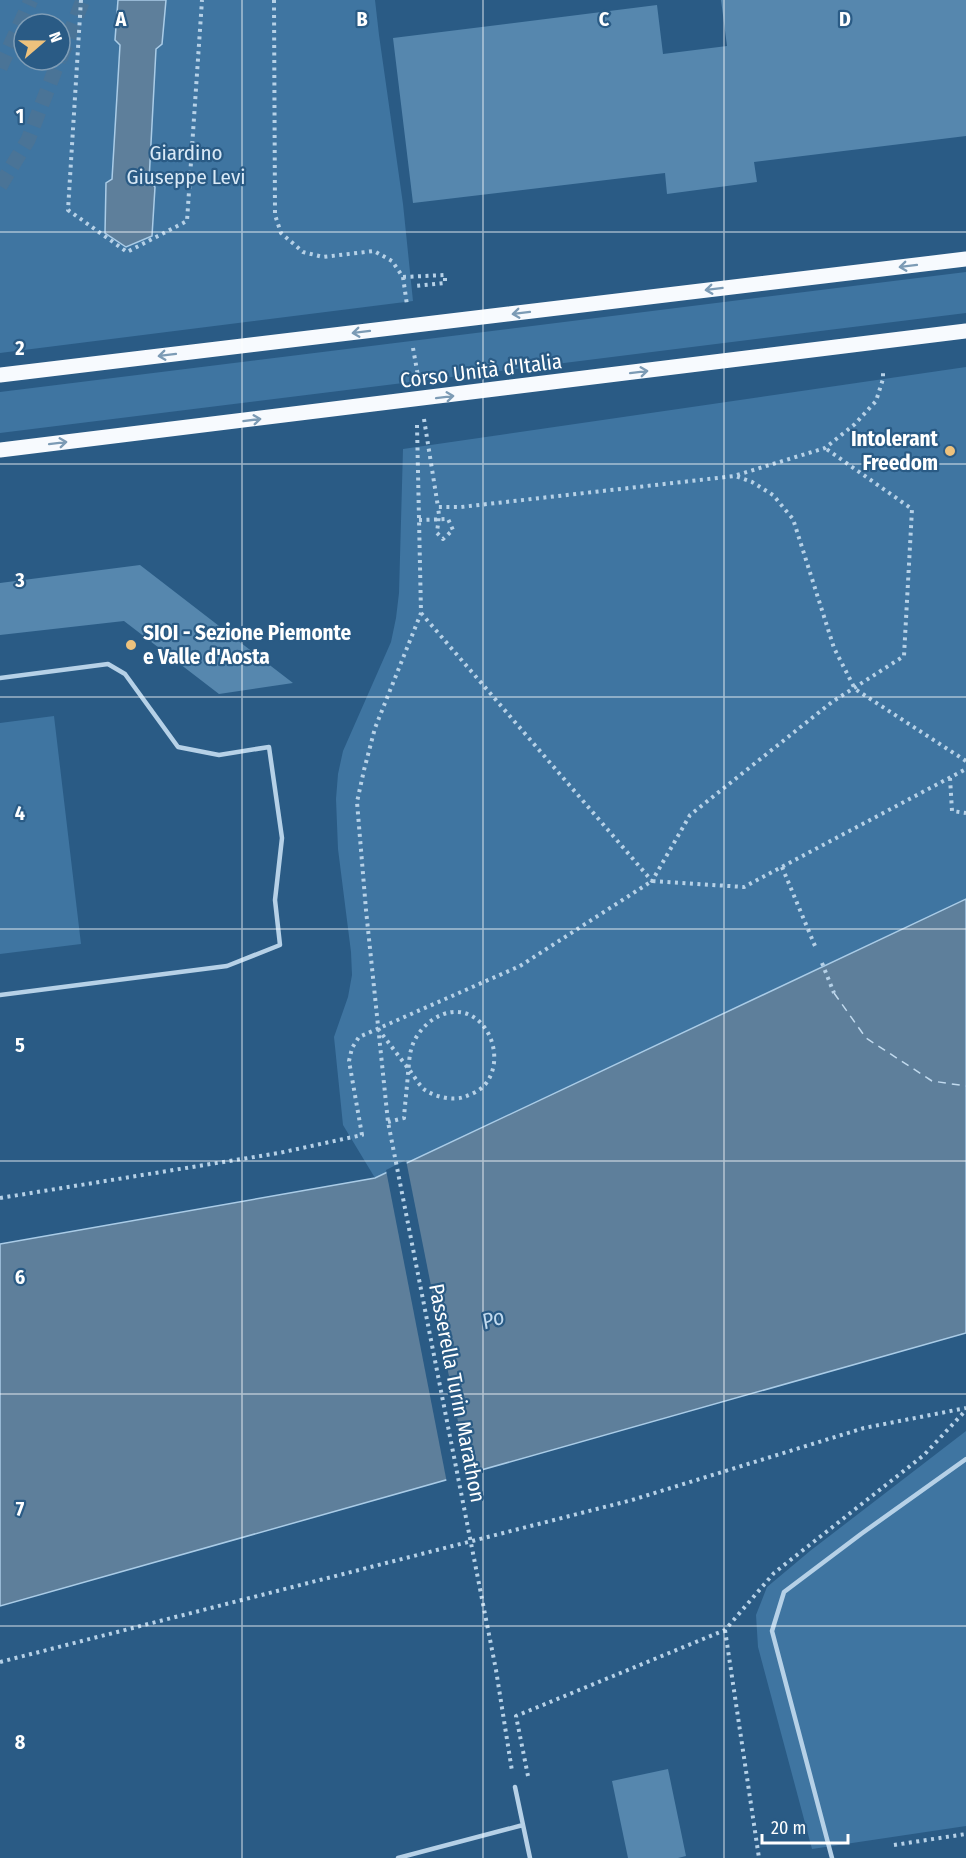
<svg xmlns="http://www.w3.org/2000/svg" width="966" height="1858" viewBox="0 0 966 1858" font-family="'Fira Sans Condensed',sans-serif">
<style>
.green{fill:#3f75a1;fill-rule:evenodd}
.water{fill:#5e7f9b;stroke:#aacce7;stroke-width:1.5}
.pier{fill:#2a5b85}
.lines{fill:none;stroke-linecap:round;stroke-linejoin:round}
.ferry{stroke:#c1daee;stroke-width:1.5;stroke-dasharray:8 6;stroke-linecap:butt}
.building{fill:#5687ae}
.primary-tunnel{stroke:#4a7497;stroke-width:15;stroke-dasharray:15 8;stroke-linecap:butt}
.path{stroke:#b6d1e7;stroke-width:4;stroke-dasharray:3 4.5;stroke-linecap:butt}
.lane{stroke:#b6d1e7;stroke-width:4.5}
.primary{stroke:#f7fafe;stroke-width:15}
.oneway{stroke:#7c9bb5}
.grid{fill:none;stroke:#fff;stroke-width:1.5;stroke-opacity:0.55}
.poi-dot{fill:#edc27d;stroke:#2a5b85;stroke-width:2}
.labels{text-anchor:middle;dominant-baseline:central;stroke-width:4.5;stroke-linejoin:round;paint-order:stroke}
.park-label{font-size:21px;fill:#d9e9f6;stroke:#2a5b85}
.street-label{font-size:21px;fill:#fff;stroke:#2a5b85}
.poi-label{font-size:21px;font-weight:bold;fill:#fff;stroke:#2a5b85;text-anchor:end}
.water-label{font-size:22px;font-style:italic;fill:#c1daee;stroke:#2a5b85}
.grid-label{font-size:20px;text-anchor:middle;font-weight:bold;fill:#fff;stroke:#2a5b85;stroke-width:4.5;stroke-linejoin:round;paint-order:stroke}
</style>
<rect width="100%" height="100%" fill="#2a5b85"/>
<path class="green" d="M0,0H375L379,35L403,204L413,301L0,353ZM24,24H60V60H24Z
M966,272V313L0,433V392Z
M966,367V899L375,1178L343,1125L334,1037L348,997L352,975L351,952L338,849L336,799L338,774L343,751L391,642L396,618L399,593L403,449Z
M54,716L81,944L0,954V723Z
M966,1431V1826L812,1849L758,1647L756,1615L767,1587L810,1551Z"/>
<path class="water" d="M118,0H166L162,44L156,49L149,181L155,187L152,236L126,247L105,233L106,183L112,179L120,45L115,40Z
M966,899V1333L0,1606V1244L375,1178Z"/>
<path class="pier" d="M406,1160L469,1477L447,1483L386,1170Z"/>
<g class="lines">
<path class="ferry" d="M834,993L866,1038L932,1081L966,1086"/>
</g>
<path class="building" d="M721,0H966V136L754,162L757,182L667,194L665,173L413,203L393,38L657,5L663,54L727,46Z
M140,565L293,683L219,694L124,621L0,635V583Z
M668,1769L686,1856L678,1858H628L612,1781Z"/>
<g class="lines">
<path class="primary-tunnel" d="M60,59L83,0
M0,68L31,0
M0,186L28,140L59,60"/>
<path class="path" d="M81,0L68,210L127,252L187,221L202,0
M274,0L275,215L281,233L303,252L323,257L374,251L392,261L403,277L407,305
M403,277L445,275V283L415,286
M413,348L418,376
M424,419L438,507H461L735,476L752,482L773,495L793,519L834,648L855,689L966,761
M417,425L421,613L375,728L364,770L357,802L366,910L388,1122L496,1670L512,1771
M737,475L825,448L855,424L876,401L883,379V369
M419,520L448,519L453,530L443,539L437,533L439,515L438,507
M421,613L652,881L690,815L832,702L904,656L912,509L825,448
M950,778L952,811L966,813
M782,867L815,946
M822,963L834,993
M378,1029C389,1043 400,1058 411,1072C415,1078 420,1086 425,1090C436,1097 452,1101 464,1097C472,1094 482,1090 487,1082C509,1050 478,993 435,1018C424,1025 414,1037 411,1050C409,1057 409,1066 408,1073C407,1088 405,1103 404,1118L388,1122
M0,1198L279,1153L362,1135L349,1061L352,1048L359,1037L520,966L652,881L744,887L966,769
M725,1630L759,1858
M0,1662L632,1500L864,1428L966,1408
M528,1776L516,1716L725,1630L774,1573L924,1455L966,1410
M894,1845L966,1834"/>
<path class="lane" d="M0,678L108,664L125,674L178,747L219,755L269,747L282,838L275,900L280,945L227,966L0,995
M515,1787L530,1858
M398,1858L523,1825
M832,1858L772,1631L784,1592L861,1534L966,1459"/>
<path class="primary" d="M0,375L966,259
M0,450L966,331"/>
</g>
<defs><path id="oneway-shaft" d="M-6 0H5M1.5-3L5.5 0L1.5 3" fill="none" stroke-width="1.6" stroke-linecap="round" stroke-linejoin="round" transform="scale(1.5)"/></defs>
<g class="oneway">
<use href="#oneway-shaft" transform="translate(908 266) rotate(173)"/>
<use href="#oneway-shaft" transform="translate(714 289) rotate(173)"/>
<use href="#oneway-shaft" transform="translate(521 313) rotate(173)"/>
<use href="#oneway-shaft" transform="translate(361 332) rotate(173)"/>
<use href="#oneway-shaft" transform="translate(167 355) rotate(173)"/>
<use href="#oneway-shaft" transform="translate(639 372) rotate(-7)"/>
<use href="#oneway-shaft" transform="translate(445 397) rotate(-7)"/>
<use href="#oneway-shaft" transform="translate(252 420) rotate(-7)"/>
<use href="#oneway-shaft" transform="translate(58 443) rotate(-7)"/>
</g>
<path class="grid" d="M242,0V1858M483,0V1858M724,0V1858M0,232H966M0,464H966M0,697H966M0,929H966M0,1161H966M0,1394H966M0,1626H966"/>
<g class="poi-dot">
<circle cx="950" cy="451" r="6"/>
<circle cx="131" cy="645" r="6"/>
</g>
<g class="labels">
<g class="park-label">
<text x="186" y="153">Giardino<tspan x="186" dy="24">Giuseppe Levi</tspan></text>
</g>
<g class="street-label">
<text transform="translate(481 371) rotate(-7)">Corso Unità d'Italia</text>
<text transform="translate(457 1393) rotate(79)">Passerella Turin Marathon</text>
</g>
<g class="poi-label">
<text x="938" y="439">Intolerant<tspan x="938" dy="24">Freedom</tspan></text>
<text x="143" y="633" text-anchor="start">SIOI - Sezione Piemonte<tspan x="143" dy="24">e Valle d'Aosta</tspan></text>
</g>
<g class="water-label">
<text transform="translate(493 1319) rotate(-18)">Po</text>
</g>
</g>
<g class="grid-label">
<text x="121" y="26">A</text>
<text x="362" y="26">B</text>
<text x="604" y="26">C</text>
<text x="845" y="26">D</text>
<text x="20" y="123">1</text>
<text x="20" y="355">2</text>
<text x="20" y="587">3</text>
<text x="20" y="820">4</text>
<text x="20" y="1052">5</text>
<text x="20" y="1284">6</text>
<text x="20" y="1516">7</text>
<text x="20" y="1749">8</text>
</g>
<g transform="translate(42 42) rotate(70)"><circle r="28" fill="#2a5b85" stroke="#7f9db6" stroke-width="1.5"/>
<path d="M0-4.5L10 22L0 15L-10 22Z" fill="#edc27d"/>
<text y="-9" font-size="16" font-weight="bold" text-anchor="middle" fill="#ffffff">N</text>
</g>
<path d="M762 1834v9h86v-9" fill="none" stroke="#ffffff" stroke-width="3"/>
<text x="771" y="1834" font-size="18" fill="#ffffff" stroke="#2a5b85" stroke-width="4.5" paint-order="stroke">20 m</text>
</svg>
